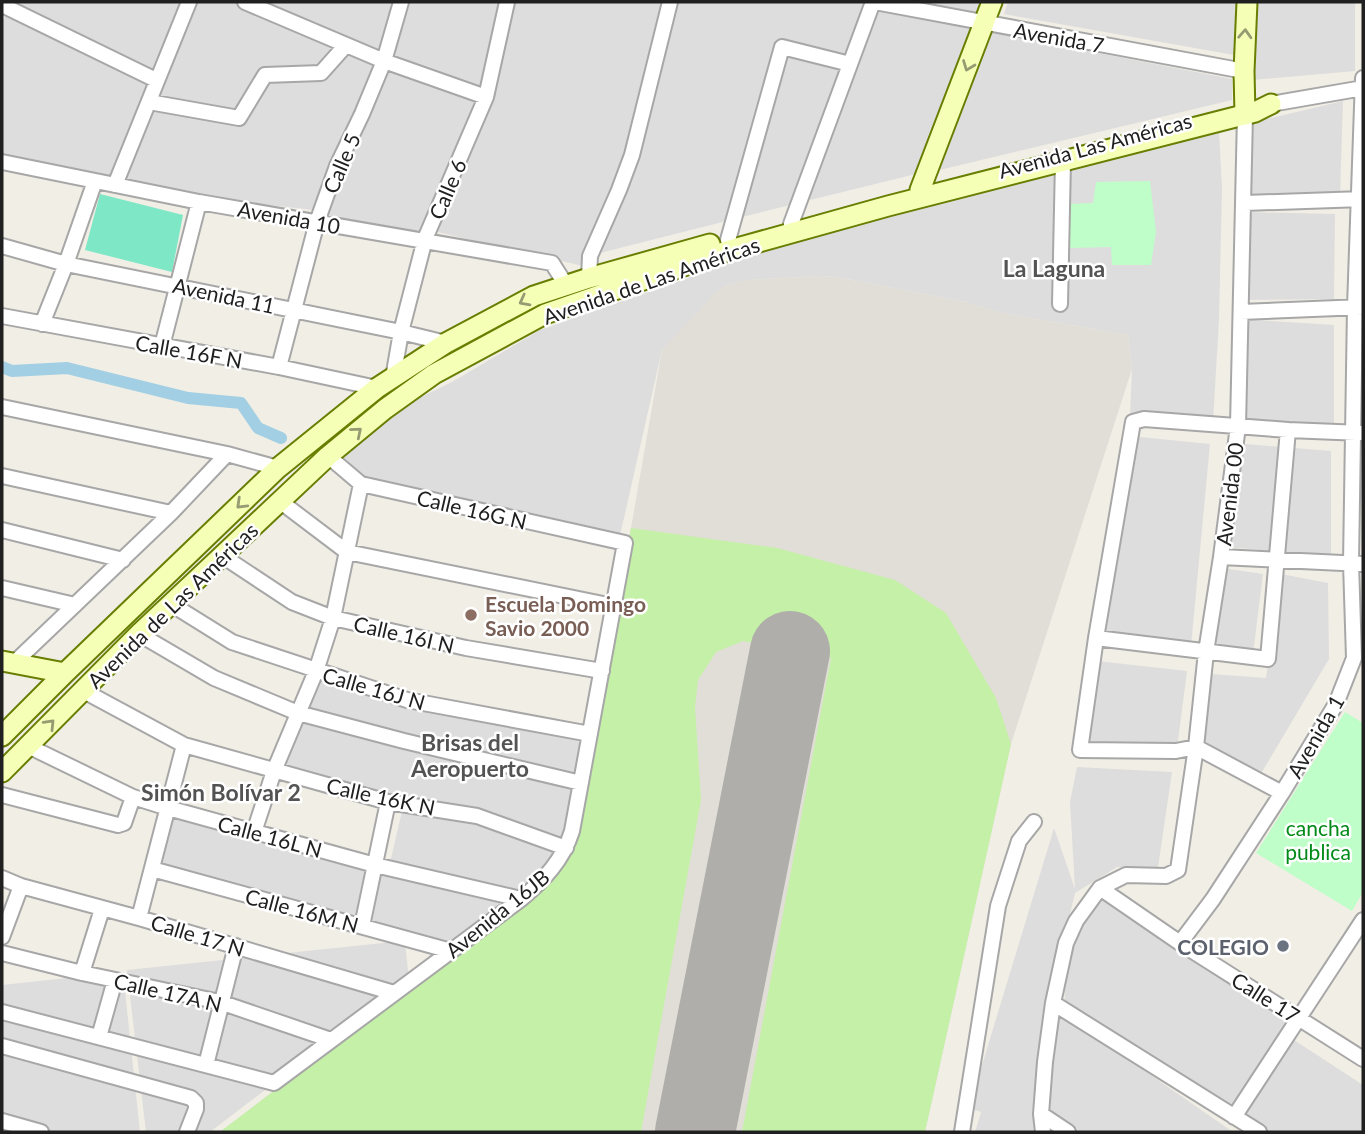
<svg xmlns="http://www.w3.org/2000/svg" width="1365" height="1134" viewBox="0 0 1365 1134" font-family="Lato,sans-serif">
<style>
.residential{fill:#dedddd}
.airport{fill:#e0ded7}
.grass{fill:#c5f0a7}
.park{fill:#bffec9}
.pitch{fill:#7de7c6}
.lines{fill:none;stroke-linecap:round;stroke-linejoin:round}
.canal{stroke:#a2cfe3;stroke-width:12}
.runway{stroke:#b0aeaa;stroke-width:80}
.street-casing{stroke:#a7a7a7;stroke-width:18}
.secondary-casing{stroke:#677e00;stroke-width:23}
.street{stroke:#fff;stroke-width:14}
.secondary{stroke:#f6ffb6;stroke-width:19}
.oneway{stroke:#969b72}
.education-dot{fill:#8d6e63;stroke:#fff;stroke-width:2.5}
.worship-dot{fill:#6b7280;stroke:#fff;stroke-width:2.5}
.labels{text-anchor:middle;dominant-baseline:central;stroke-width:5;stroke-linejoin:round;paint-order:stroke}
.street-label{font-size:21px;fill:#202020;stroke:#fff}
.education-label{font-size:21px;font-weight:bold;fill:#785e54;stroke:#fff;text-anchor:start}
.park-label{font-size:21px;fill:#018a17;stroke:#fff}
.worship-label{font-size:21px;font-weight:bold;fill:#5b616d;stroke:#fff;text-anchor:end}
.neighbourhood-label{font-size:23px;font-weight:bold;fill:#535353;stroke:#fff}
</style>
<rect width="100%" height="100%" fill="#f1eee5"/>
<path class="residential" d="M8,2H186L155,78Z
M191,2H239L340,44L317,71L263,72L239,116L152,98Z
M252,2H401L383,58Z
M405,2H507L485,92L386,59Z
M514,2H667L637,124L583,266L433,231L490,108Z
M674,2L867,3L794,204L600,253L626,182Z
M911,2H983L978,15Z
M1008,2H1236L1234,55L1004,14Z
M1257,2H1355V71L1253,80Z
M873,4L971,27L920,173L802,202Z
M7,12L153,82L113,178L2,155V23Z
M980,27L1067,47L1232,79V100L927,173Z
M346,47L379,61L313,210L208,198L123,178L150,104L241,120L270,77L323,76Z
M385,65L482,99L423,237L322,219Z
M1343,101L1340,195L1242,194V125Z
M1219,131L1222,189L1219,320L1213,422L1130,415L1132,369L1128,335L1002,313L965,302L837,277L818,276L747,280L725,286L662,350L619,540L369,483L332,453L361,426L452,382L540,330L686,279L729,258L1157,141Z
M1241,212L1335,214L1334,299L1237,300Z
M1239,319L1334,325V432L1233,423Z
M1130,436L1210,444L1191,646L1098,635Z
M1233,443L1331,451V556L1226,547Z
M1222,568L1263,574L1253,654L1216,651Z
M1281,574L1328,583L1329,659L1259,777L1202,739L1211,674L1266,678Z
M1097,661L1187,671L1177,749L1082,744Z
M323,678L588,737L580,780L308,713Z
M306,718L579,784L565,845L390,799L283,768Z
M1077,767L1172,772L1158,867H1117L1075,893L1063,944L1101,891L1289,1020L1235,1106L1065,1002L1063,951L1042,1087L1061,1013L1233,1132H1080L1052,1113L1041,1093L1037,1132H975L981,1112L969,1108L1054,828L1075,889L1070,802Z
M403,807L476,818L563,850L520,894L389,867Z
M171,815L514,900L458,944L405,942L409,980L210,1132H146L127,970L402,941L159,864Z
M123,972L140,1132H2V985Z
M1288,1036L1363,1085V1132H1264L1241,1118Z"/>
<path class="airport" d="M818,276L837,277L965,302L1002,313L1128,335L1132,369L1011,744L925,1132H220L473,939L569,849L631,528L662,350L717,291L725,286L747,280Z"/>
<path class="grass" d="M631,528L777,548L895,580L946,613L996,698L1011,744L925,1132H742L831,658L743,641L716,652L698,680L695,707L701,800L641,1132H220L473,939L569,849Z"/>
<path class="park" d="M1150,181L1156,232L1151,265H1112L1111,247L1069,248L1071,204L1093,203L1096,182Z
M1345,712L1363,723V892L1352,911L1256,853Z"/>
<path class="pitch" d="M100,194L183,215L172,272L85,250Z"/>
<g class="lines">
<path class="canal" d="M2,367L12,371L67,368L188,398L241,403L258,428L281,438"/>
<path class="runway" d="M695,1132L790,651"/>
<g class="street-casing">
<path id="street" d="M245,2L384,61L486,97
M875,2L1244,71
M2,5L156,80
M149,102L239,118L265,75L321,73L346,45
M1271,104L1363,88
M2,162L199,202L552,263L566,285
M115,185L189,2
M1245,203L1363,199
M791,224L873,2
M728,240L782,47L850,64
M2,246L66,264L401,332L446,343
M589,278L590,256L619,190L632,155L670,2
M1060,304L1063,161
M1241,312L1362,307
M2,316L279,367L377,388
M42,324L66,264L95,181
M162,346L199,202
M279,367L317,222L337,166L362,114L384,61L401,2
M393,378L401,332L425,239L486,97L507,2
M2,407L227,454L278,468
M2,476L171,513
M281,502L347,552L613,606
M2,530L123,560
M221,555L292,602L333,618L466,648L602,671
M1221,557L1363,564
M2,588L75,605
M171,604L232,642L407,700L590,734
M139,634L214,678L298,713L404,741L581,783
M1096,638L1268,659L1288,430
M14,663L171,513L227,454
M82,690L184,745L388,802L477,816L566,848
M28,746L133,797L168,808L375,865L521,899
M1282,793L1196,747L1176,751L1080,750L1096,638L1133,422L1144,419L1288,430L1362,433
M2,795L118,825L124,823L133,797
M254,832L274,771L316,671L333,618L361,484
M152,869L451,951
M2,878L21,886L139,918L394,993
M1100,888L1180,943L1363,1059
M139,918L184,745
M362,926L388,802
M2,937L21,886
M1180,943L1213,899L1282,793L1336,704L1354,658L1351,563L1355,307L1363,78
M2,953L82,973L220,1002L331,1040
M82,973L102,909
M1053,1003L1259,1132
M2,1012L274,1083L521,899C544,880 563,860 572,831L625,543L361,484L328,456
M99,1037L115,980
M2,1046L191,1098L196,1103V1109L187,1132
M206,1065L236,946
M1041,1114L1068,1132
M1234,1117L1363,920
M2,1121L41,1132
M962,1132L998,906L1019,841L1034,822
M1043,1132L1041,1114L1045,1062L1053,1003L1066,943L1076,921L1100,888L1126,875L1166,876L1178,870L1196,747L1206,652L1221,557L1238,426L1245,115"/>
</g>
<g class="secondary-casing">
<path id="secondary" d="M1245,115L1244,71L1247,2
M920,190L992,2
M2,661L65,673
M2,736L65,673L278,468L377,388L446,343L534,296L589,278L710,244
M2,772L139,634L328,456L385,409L434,374L545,314L730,250L888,206L1255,112L1271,104"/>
</g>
<use href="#street" class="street"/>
<use href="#secondary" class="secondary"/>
</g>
<defs><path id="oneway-chevron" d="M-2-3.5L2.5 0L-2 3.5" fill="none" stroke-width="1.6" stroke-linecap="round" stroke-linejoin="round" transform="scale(1.75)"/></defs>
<g class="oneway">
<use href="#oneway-chevron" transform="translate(1245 34) rotate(-87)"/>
<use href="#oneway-chevron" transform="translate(968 66) rotate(111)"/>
<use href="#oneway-chevron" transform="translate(524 301) rotate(152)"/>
<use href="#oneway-chevron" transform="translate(357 432) rotate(-40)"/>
<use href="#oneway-chevron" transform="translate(241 504) rotate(136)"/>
<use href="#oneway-chevron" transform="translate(50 724) rotate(-46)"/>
</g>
<circle class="education-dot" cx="471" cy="615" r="7"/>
<circle class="worship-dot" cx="1283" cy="946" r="7"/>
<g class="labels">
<g class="street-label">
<text transform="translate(1059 37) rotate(10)">Avenida 7</text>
<text transform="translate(1095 145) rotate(-15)">Avenida Las Américas</text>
<text transform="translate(341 163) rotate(-67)">Calle 5</text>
<text transform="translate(447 189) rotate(-67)">Calle 6</text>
<text transform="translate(289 217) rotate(10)">Avenida 10</text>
<text transform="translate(651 280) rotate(-19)">Avenida de Las Américas</text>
<text transform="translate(224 295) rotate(12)">Avenida 11</text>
<text transform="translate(189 351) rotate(10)">Calle 16F N</text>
<text transform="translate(1229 494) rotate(-83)">Avenida 00</text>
<text transform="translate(472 509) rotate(13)">Calle 16G N</text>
<text transform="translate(172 605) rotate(-44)">Avenida de Las Américas</text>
<text transform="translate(404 634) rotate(13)">Calle 16I N</text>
<text transform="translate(374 688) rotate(16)">Calle 16J N</text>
<text transform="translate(1315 736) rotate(-60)">Avenida 1</text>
<text transform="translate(381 796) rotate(12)">Calle 16K N</text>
<text transform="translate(270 836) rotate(15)">Calle 16L N</text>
<text transform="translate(302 910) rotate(15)">Calle 16M N</text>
<text transform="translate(497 913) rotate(-39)">Avenida 16JB</text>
<text transform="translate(198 935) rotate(17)">Calle 17 N</text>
<text transform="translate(168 992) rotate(13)">Calle 17A N</text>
<text transform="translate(1266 997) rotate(32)">Calle 17</text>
</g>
<g class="education-label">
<text x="485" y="603">Escuela Domingo<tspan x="485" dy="24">Savio 2000</tspan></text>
</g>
<g class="park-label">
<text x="1318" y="827">cancha<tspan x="1318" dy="24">publica</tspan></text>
</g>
<g class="worship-label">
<text x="1269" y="946">COLEGIO</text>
</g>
<g class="neighbourhood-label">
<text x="1054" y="268">La Laguna</text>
<text x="470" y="742">Brisas del<tspan x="470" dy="26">Aeropuerto</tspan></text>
<text x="221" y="792">Simón Bolívar 2</text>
</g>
</g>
<rect width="1365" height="1134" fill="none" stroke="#202020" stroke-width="7"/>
</svg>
